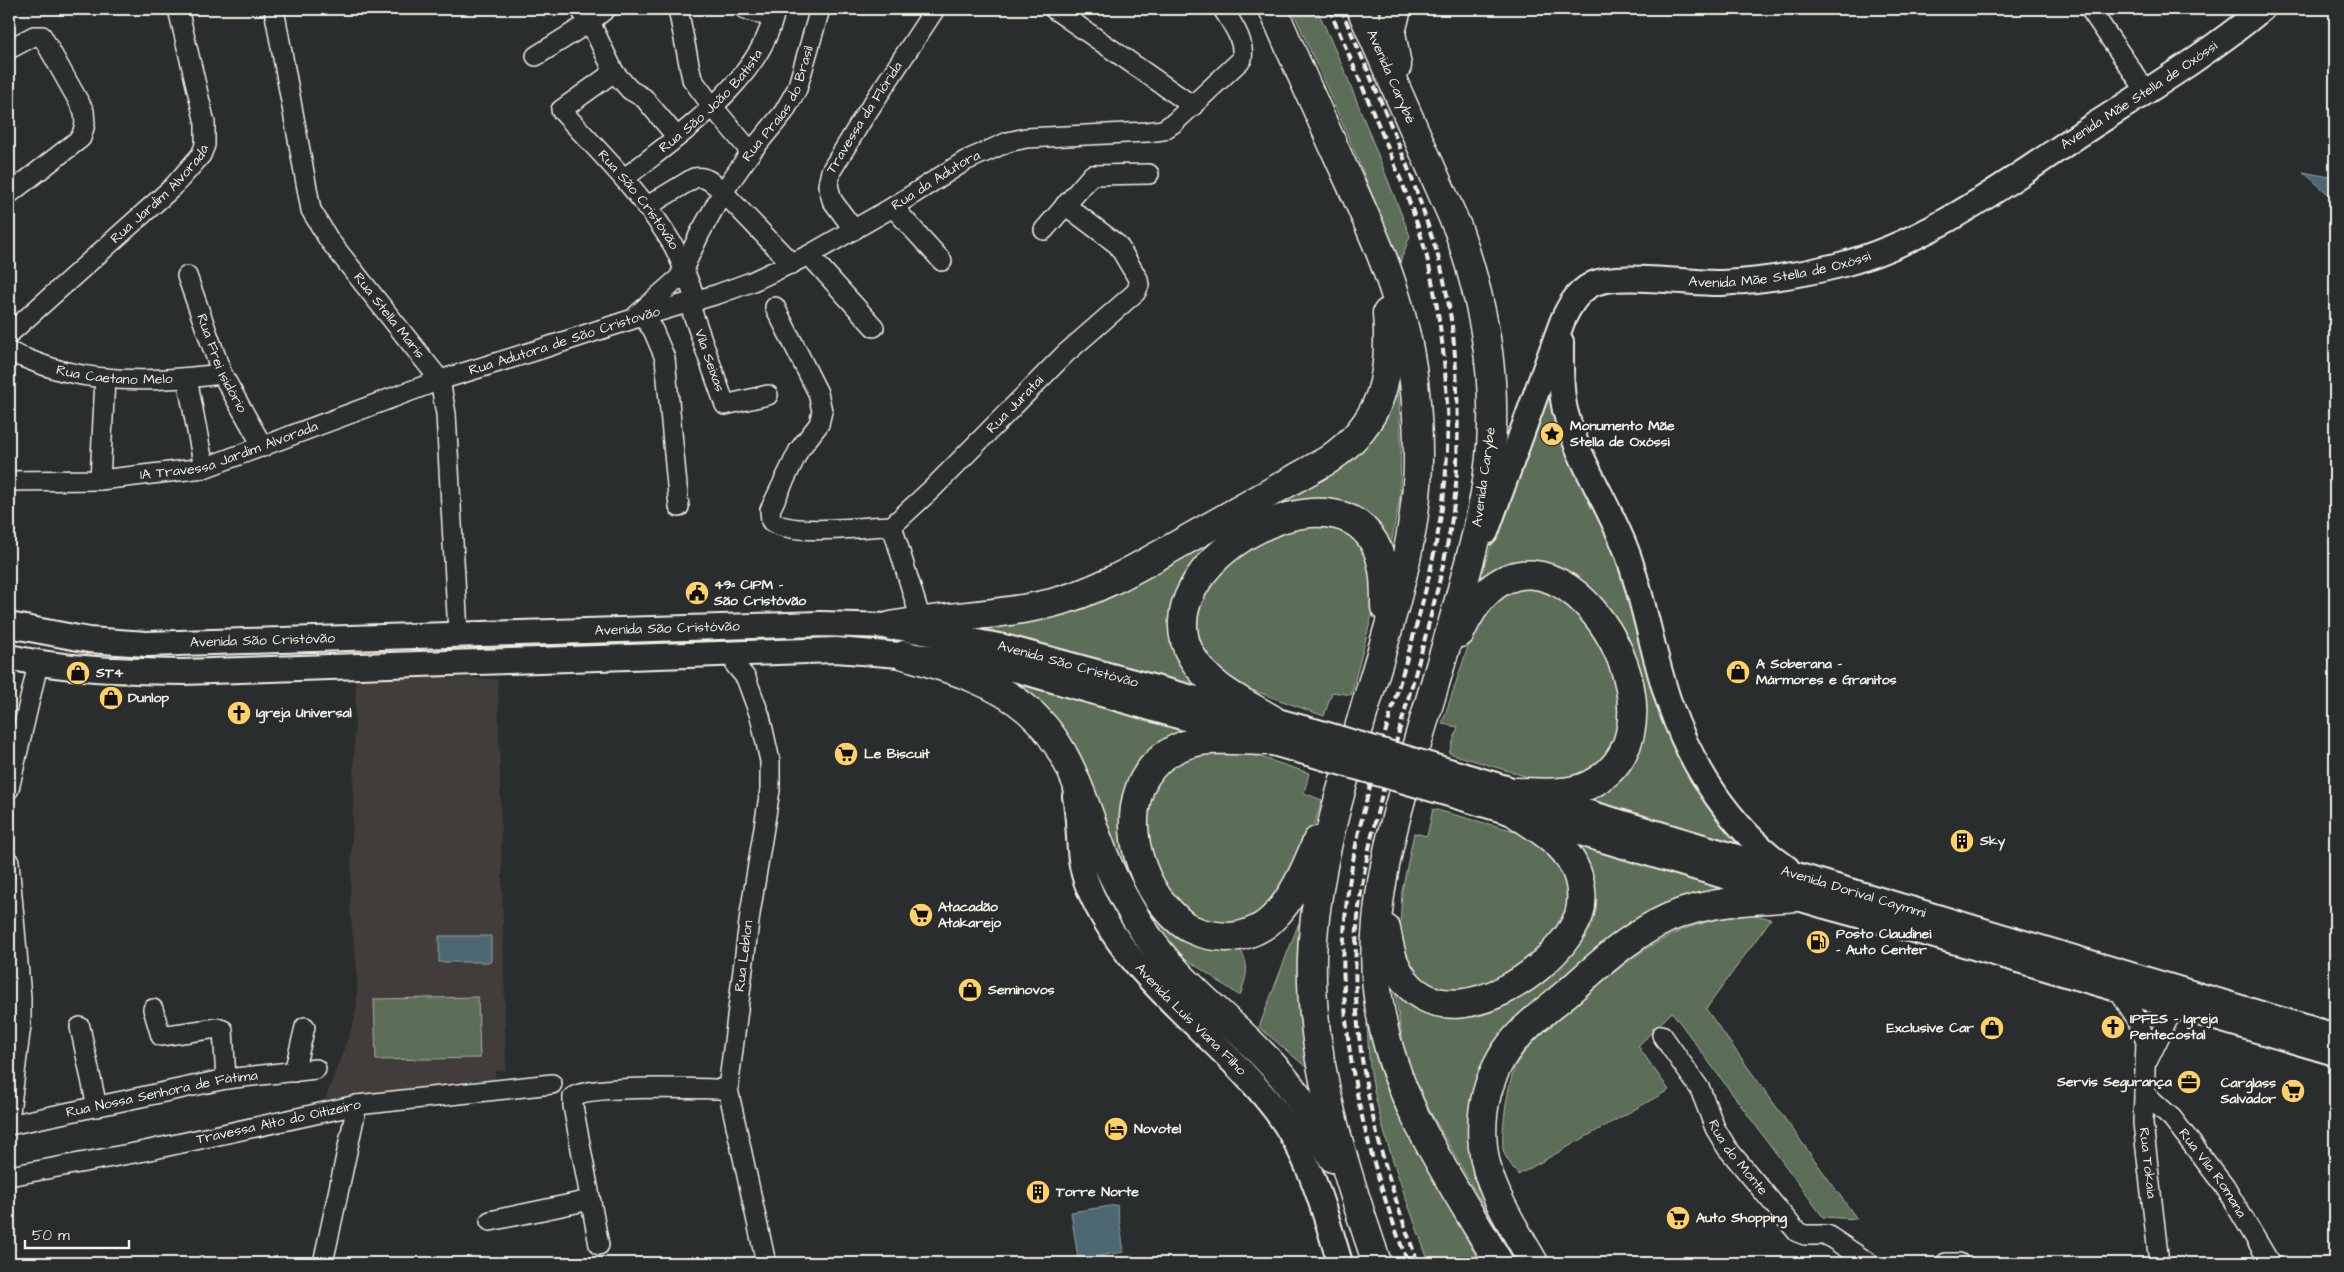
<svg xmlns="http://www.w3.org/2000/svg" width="2344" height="1272" viewBox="0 0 2344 1272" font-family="'Architects Daughter',sans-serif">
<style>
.built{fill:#3f3e3a}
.green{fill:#5d6e58;stroke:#a8b0a0}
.water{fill:#4e6873;stroke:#909fa2}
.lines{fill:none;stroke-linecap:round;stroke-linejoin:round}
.minor-casing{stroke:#f4f1e8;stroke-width:22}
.major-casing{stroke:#f4f1e8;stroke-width:28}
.highway-casing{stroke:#f4f1e8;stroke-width:31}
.minor{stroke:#2a2d2e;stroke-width:19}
.major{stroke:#2a2d2e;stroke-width:24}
.highway{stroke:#2a2d2e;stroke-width:28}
.rail{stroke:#f4f1e8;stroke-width:4;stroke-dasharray:8 4;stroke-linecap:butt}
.major-bridge-casing{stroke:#f4f1e8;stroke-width:28;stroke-linecap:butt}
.major-bridge{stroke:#2a2d2e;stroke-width:24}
.labels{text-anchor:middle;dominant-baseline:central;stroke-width:5;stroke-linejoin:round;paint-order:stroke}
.street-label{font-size:14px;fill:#f4f1e8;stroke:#2a2d2e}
.poi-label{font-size:14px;font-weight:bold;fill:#f4f1e8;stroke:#2a2d2e;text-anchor:start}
</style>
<rect width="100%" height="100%" fill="#2a2d2e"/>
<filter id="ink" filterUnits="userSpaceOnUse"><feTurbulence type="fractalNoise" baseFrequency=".02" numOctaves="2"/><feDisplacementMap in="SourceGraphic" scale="10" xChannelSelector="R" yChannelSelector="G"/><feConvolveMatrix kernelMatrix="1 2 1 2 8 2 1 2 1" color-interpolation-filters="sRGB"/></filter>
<g filter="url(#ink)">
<path class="built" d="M437,677L498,679L506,1070L495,1071V1079L453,1082L322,1108L354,1021L357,1003V969L350,910L356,679Z"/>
<path class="green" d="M1292,9H1317L1348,79L1410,236L1399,265L1360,164Z
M1551,383L1615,547L1694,780L1708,805L1740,844L1578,797L1639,740L1585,587H1476Z
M1398,384L1401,436L1400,496L1390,551L1376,525L1362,514L1340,502L1313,500L1286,505L1197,564L1191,675L1198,687L966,625L1100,596L1389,405Z
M1304,518L1362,536L1376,600L1351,695L1332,692L1324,716L1235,684L1206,667L1190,606L1229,555Z
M1554,585L1603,635L1626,725L1602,766L1554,785L1449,753L1458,727L1442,724L1480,611L1507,589Z
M1018,680L1194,732L1148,759L1137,877L1240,949C1251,968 1246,976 1240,996L1185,958L1152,928L1101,821L1089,777L1063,729Z
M1194,750L1251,754L1309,773L1304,793L1322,800L1304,857L1257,921L1231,931L1181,915L1147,859V790L1164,764Z
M1433,809L1541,838L1565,862L1571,918L1509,983L1448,993L1427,984L1405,962L1399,947L1402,891L1414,833L1427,836Z
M1566,839L1743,894L1670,908L1477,1092L1524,1263H1516L1428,1108L1405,1056L1392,974L1455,1012L1576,936Z
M1748,913L1771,919L1706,1009L1857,1219L1823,1217L1672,1012L1638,1046L1669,1090L1518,1175C1514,1168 1504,1157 1503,1149C1501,1132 1508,1078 1517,1063C1531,1040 1556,1022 1576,1004C1606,979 1636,952 1671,935C1696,923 1722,918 1748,913Z
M1300,920L1314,1074L1259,1027Z
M478,997L480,1058L376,1060L374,999Z
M1367,1024L1378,1066L1395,1109L1480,1263H1429C1407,1199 1379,1133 1370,1066C1368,1052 1368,1038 1367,1024Z"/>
<path class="water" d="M2303,172L2335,178V194L2327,193Z
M439,936H491V962H439Z
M1117,1205L1124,1252L1078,1259L1071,1212Z"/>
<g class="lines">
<g class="minor-casing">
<g id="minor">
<path id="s1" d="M274,9L311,210L329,240L440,380L446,414L458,633"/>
<path d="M580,9L590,22L614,72L630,90L644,98L676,136"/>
<path d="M678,9L692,79L712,106L751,152"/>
<path d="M745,9L773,18"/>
<path d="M1054,9L1193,106"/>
<path d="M2090,9L2146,91"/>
<path d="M9,49L34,36H42L84,111L85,124L81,138L9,194"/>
<path d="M536,56L590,22L606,9"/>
<path id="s2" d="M614,72L561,110C600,153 643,194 673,245C682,261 688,283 697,301"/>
<path id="s3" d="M625,178C677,136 764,79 775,9"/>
<path d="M646,207L694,178C706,175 714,184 723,192L792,264"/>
<path d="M893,207L942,261"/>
<path id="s4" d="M854,230L832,200L828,185L831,171L862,120L935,9"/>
<path d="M1044,230L1092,175L1149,174"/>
<path d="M809,255L874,327"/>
<path id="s5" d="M187,276L222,374L263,447"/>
<path id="s6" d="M689,303L725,405L768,395"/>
<path id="s7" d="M775,307L818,393L822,411L819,424L799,450L770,510L771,521C791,537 864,526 892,526L933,488L1065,354L1136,292L1139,285L1138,279L1118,245L1065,205"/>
<path id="s8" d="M637,315L679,278L700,233L723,192L751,152L784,112L797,89L820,9"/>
<path d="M642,316L653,330L665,358L679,507"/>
<path id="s9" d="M9,334L173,187L201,155L205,145V123L178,9"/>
<path id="s10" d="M9,352C28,359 47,368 67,372C117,384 172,380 222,374"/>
<path d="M187,378L204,468"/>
<path d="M100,480L105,378"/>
<path id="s11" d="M9,481L100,480L204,468L440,380L541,349L633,319L718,294L751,282L809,255L893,207L965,161L1008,142L1026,138L1147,132L1163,130L1175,122L1242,59C1245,40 1232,24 1223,9"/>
<path d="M892,526L921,620"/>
<path d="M735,654L736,666L746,678L760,716L770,761V790L750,914L728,1089L766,1263"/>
<path d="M9,789L38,664"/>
<path d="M9,862L21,997V1025L9,1120"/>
<path id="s12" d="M2117,989L2137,1019L2146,1042L2143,1123L2159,1263"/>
<path d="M153,1009L161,1036L217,1028L223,1030L226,1079"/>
<path d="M80,1027L97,1107"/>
<path id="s13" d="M1662,1035L1700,1089L1715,1128L1727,1148L1797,1232L1805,1235H1827L1869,1263"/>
<path d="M2148,1060L2168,1019L2178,1007"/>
<path d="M294,1072L305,1027"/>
<path id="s14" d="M2144,1093L2172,1118L2225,1187L2270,1263"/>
<path id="s15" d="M9,1125L226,1079L316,1069"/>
<path id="s16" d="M9,1176L145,1151L357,1105L552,1084"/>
<path d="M490,1221L590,1200"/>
<path d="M599,1245L573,1106V1097C589,1084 701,1089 728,1089"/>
<path d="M323,1263L357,1105"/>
<path d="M1946,1263H1959"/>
</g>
</g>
<g class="major-casing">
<g id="major">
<path d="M1561,342C1561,364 1560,388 1565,410C1578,462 1610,505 1628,555C1645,604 1653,656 1670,705C1692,768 1732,830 1787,868"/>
<path id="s17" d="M1486,532L1562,322C1568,308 1576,293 1591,285C1615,271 1690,284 1722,283C1760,281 1799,275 1836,266C1929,243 2009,181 2088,129C2147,91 2208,54 2262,9"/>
<path id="s18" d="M9,625L89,640L146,644L820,624L891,626L1004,647L1314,731"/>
<path d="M9,657C66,670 125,671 183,672L836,650L976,661L1018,670L1308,753"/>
<path id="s19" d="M1452,772L2335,1036"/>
<path d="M1446,793L1825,906L1960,943L2335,1053"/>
<path id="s20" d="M1075,796C1081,826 1076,857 1088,886C1125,979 1217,1033 1276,1111C1310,1156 1324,1210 1340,1263"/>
</g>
</g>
<g class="highway-casing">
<g id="highway">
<path d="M1273,9C1297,65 1322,121 1347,176C1369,224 1391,272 1403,323C1414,365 1418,410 1418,453C1419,544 1386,634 1361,721C1338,798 1315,876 1312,957C1309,1060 1344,1167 1377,1263"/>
<path id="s21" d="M1361,9L1458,229C1480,292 1494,358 1492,426C1491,475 1480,523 1467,570C1451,633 1431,695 1413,758C1390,833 1366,925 1379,1004C1394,1101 1450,1179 1499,1263"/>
<path d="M1397,66L1391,32L1397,9"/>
<path d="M891,626C944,616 999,616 1052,603C1100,591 1143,564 1186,540C1233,514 1280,487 1328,460C1383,422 1392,377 1387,313"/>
<path d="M1460,633C1539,458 1713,725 1589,785C1567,796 1537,792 1514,792"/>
<path d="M904,655C947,668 993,680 1028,710C1079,754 1086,823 1115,880C1131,913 1150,944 1176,971C1210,1008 1251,1038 1283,1077C1304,1102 1317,1130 1333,1158"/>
<path d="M1272,719C1243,702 1210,688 1192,657C1138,566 1340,452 1378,551C1385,569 1385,588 1385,607"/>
<path d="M1266,741C1242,741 1214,737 1191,743C1120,764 1123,847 1158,898C1167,909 1178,923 1191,929C1203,935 1214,936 1227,937C1243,937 1261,930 1272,919C1293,899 1306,868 1317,841"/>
<path d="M1386,929C1388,939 1390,952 1394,962C1423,1030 1497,1003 1540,966C1555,952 1572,935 1579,915C1584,899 1581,879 1573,864C1561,840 1534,827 1514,812"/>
<path d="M1534,1263C1514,1227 1487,1189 1483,1147C1480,1116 1486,1085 1501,1059C1516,1032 1543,1013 1567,993C1601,963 1637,928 1681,913C1718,900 1758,900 1797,897"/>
</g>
</g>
<use href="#minor" class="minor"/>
<use href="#major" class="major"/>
<use href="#highway" class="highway"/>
<path class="rail" d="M1329,9C1350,57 1370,104 1390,153C1406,193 1423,233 1431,276C1443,332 1449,393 1447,451C1444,546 1412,639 1386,730C1368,791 1350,856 1345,920C1336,1039 1366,1154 1408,1263
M1341,9C1369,74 1399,140 1422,207C1429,230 1438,252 1443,276C1457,336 1459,402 1457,464C1456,513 1444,563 1432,611C1411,695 1383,778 1366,863C1338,1003 1369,1132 1418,1263"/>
<g class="major-bridge-casing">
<path id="major-bridge" d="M1314,731L1452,772
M1308,753L1446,793"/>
</g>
<use href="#major-bridge" class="major-bridge"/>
</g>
</g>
<defs>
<g id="sight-disc" transform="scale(1.25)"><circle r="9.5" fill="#ffd166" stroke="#2a2d2e"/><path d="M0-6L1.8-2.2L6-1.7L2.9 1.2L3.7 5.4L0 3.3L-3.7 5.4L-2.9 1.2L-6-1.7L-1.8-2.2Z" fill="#111"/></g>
<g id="civic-disc" transform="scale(1.25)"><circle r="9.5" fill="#ffd166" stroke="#2a2d2e"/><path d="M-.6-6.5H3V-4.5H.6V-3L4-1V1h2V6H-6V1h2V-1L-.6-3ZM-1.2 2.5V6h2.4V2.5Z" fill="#111"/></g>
<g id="shop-disc" transform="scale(1.25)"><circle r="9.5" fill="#ffd166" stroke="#2a2d2e"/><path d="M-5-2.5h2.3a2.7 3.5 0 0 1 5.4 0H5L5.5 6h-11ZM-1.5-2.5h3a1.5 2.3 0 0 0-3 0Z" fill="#111"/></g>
<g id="church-disc" transform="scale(1.25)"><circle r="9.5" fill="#ffd166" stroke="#2a2d2e"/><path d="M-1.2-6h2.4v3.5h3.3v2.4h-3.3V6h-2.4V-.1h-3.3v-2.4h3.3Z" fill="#111"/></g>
<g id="supermarket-disc" transform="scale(1.25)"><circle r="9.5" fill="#ffd166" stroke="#2a2d2e"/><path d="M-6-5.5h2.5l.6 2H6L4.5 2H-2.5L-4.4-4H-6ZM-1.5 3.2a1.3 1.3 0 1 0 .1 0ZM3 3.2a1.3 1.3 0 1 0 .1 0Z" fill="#111"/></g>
<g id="building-disc" transform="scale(1.25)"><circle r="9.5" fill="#ffd166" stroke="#2a2d2e"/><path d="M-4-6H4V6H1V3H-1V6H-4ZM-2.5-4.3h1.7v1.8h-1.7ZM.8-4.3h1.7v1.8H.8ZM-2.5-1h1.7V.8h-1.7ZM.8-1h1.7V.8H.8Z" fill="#111"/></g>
<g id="fuel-disc" transform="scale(1.25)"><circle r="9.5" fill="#ffd166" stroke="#2a2d2e"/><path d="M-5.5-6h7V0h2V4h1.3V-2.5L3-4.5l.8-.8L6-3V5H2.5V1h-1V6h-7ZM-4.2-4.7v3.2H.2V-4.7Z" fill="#111"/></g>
<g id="office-disc" transform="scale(1.25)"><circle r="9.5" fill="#ffd166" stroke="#2a2d2e"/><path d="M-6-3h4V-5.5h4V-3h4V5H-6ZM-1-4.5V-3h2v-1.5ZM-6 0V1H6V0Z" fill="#111"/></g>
<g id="hotel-disc" transform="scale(1.25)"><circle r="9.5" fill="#ffd166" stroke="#2a2d2e"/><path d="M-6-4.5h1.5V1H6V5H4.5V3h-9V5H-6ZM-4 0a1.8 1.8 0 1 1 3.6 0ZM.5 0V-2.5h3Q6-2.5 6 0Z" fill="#111"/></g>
</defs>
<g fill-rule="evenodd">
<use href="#sight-disc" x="1552" y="434"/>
<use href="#civic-disc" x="697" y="593"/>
<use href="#shop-disc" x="1738" y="672"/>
<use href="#shop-disc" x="78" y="673"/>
<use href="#shop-disc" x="111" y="698"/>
<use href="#church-disc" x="239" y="713"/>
<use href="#supermarket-disc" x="846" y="754"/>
<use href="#building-disc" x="1962" y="841"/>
<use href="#supermarket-disc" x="921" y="915"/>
<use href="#fuel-disc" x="1818" y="942"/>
<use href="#shop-disc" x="970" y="990"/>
<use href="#church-disc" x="2113" y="1027"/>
<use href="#shop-disc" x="1992" y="1028"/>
<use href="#office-disc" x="2189" y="1082"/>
<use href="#supermarket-disc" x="2293" y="1091"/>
<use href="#hotel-disc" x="1116" y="1129"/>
<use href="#building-disc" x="1038" y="1192"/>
<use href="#supermarket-disc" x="1678" y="1218"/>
</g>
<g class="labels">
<g class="street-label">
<text stroke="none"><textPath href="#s21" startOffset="74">Avenida Carybé</textPath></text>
<text stroke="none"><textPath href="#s17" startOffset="868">Avenida Mãe Stella de Oxóssi</textPath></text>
<text stroke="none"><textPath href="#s3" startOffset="116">Rua São João Batista</textPath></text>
<text stroke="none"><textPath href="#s8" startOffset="258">Rua Praias do Brasil</textPath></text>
<text stroke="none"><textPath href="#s4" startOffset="130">Travessa da Flórida</textPath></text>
<text stroke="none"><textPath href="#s11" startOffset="985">Rua da Adutora</textPath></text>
<text stroke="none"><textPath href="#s9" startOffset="206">Rua Jardim Alvorada</textPath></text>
<text stroke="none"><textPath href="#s2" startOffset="184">Rua São Cristóvão</textPath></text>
<text stroke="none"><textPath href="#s17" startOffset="462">Avenida Mãe Stella de Oxóssi</textPath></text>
<text stroke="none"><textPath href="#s1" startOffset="336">Rua Stella Maris</textPath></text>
<text stroke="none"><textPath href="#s11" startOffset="578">Rua Adutora de São Cristovão</textPath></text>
<text stroke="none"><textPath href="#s6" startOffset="61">Vila Seixas</textPath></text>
<text stroke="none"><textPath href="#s5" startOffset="94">Rua Frei Isidório</textPath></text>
<text stroke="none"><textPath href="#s10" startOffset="109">Rua Caetano Melo</textPath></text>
<text stroke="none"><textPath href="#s7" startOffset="534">Rua Juratai</textPath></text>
<text stroke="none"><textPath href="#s11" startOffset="224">1A Travessa Jardim Alvorada</textPath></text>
<text transform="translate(1484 477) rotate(-82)">Avenida Carybé</text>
<text stroke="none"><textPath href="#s18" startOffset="660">Avenida São Cristóvão</textPath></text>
<text stroke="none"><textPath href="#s18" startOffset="255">Avenida São Cristóvão</textPath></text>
<text stroke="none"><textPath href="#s18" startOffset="1065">Avenida São Cristóvão</textPath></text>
<text stroke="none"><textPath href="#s19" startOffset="419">Avenida Dorival Caymmi</textPath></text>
<text transform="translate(744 956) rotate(-83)">Rua Leblon</text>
<text stroke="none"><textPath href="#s20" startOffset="261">Avenida Luís Viana Filho</textPath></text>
<text stroke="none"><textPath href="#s15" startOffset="156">Rua Nossa Senhora de Fàtima</textPath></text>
<text stroke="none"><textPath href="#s16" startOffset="275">Travessa Alto do Oitizeiro</textPath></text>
<text stroke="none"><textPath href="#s13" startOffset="145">Rua do Monte</textPath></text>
<text stroke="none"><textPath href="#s12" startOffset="182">Rua Tokaia</textPath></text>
<text stroke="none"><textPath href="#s14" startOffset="106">Rua Vila Romana</textPath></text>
</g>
<g class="poi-label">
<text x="1570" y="426">Monumento Mãe<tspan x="1570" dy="16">Stella de Oxóssi</tspan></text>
<text x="714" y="585">49ª CIPM -<tspan x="714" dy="16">São Cristóvão</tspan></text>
<text x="1756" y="664">A Soberana -<tspan x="1756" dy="16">Mármores e Granitos</tspan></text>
<text x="96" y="673">ST4</text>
<text x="128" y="698">Dunlop</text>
<text x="256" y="713">Igreja Universal</text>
<text x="864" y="754">Le Biscuit</text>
<text x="1980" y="841">Sky</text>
<text x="938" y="907">Atacadão<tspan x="938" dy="16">Atakarejo</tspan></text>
<text x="1836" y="934">Posto Claudinei<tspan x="1836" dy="16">- Auto Center</tspan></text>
<text x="988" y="990">Seminovos</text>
<text x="2130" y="1019">IPFES - Igreja<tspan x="2130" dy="16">Pentecostal</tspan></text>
<text x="1974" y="1028" text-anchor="end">Exclusive Car</text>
<text x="2172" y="1082" text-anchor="end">Servis Segurança</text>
<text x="2276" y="1083" text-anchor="end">Carglass<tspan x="2276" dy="16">Salvador</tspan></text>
<text x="1134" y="1129">Novotel</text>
<text x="1056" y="1192">Torre Norte</text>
<text x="1696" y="1218">Auto Shopping</text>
</g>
</g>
<rect width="2344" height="1272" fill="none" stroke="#2a2d2e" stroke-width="30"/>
<rect x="15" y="15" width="2314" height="1242" fill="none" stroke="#f4f1e8" stroke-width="2" filter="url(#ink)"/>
<path d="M25 1240v8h104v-8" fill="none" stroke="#f4f1e8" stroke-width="2.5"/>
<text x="32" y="1240" font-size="15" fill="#f4f1e8" stroke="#2a2d2e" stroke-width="4" paint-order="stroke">50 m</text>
</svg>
